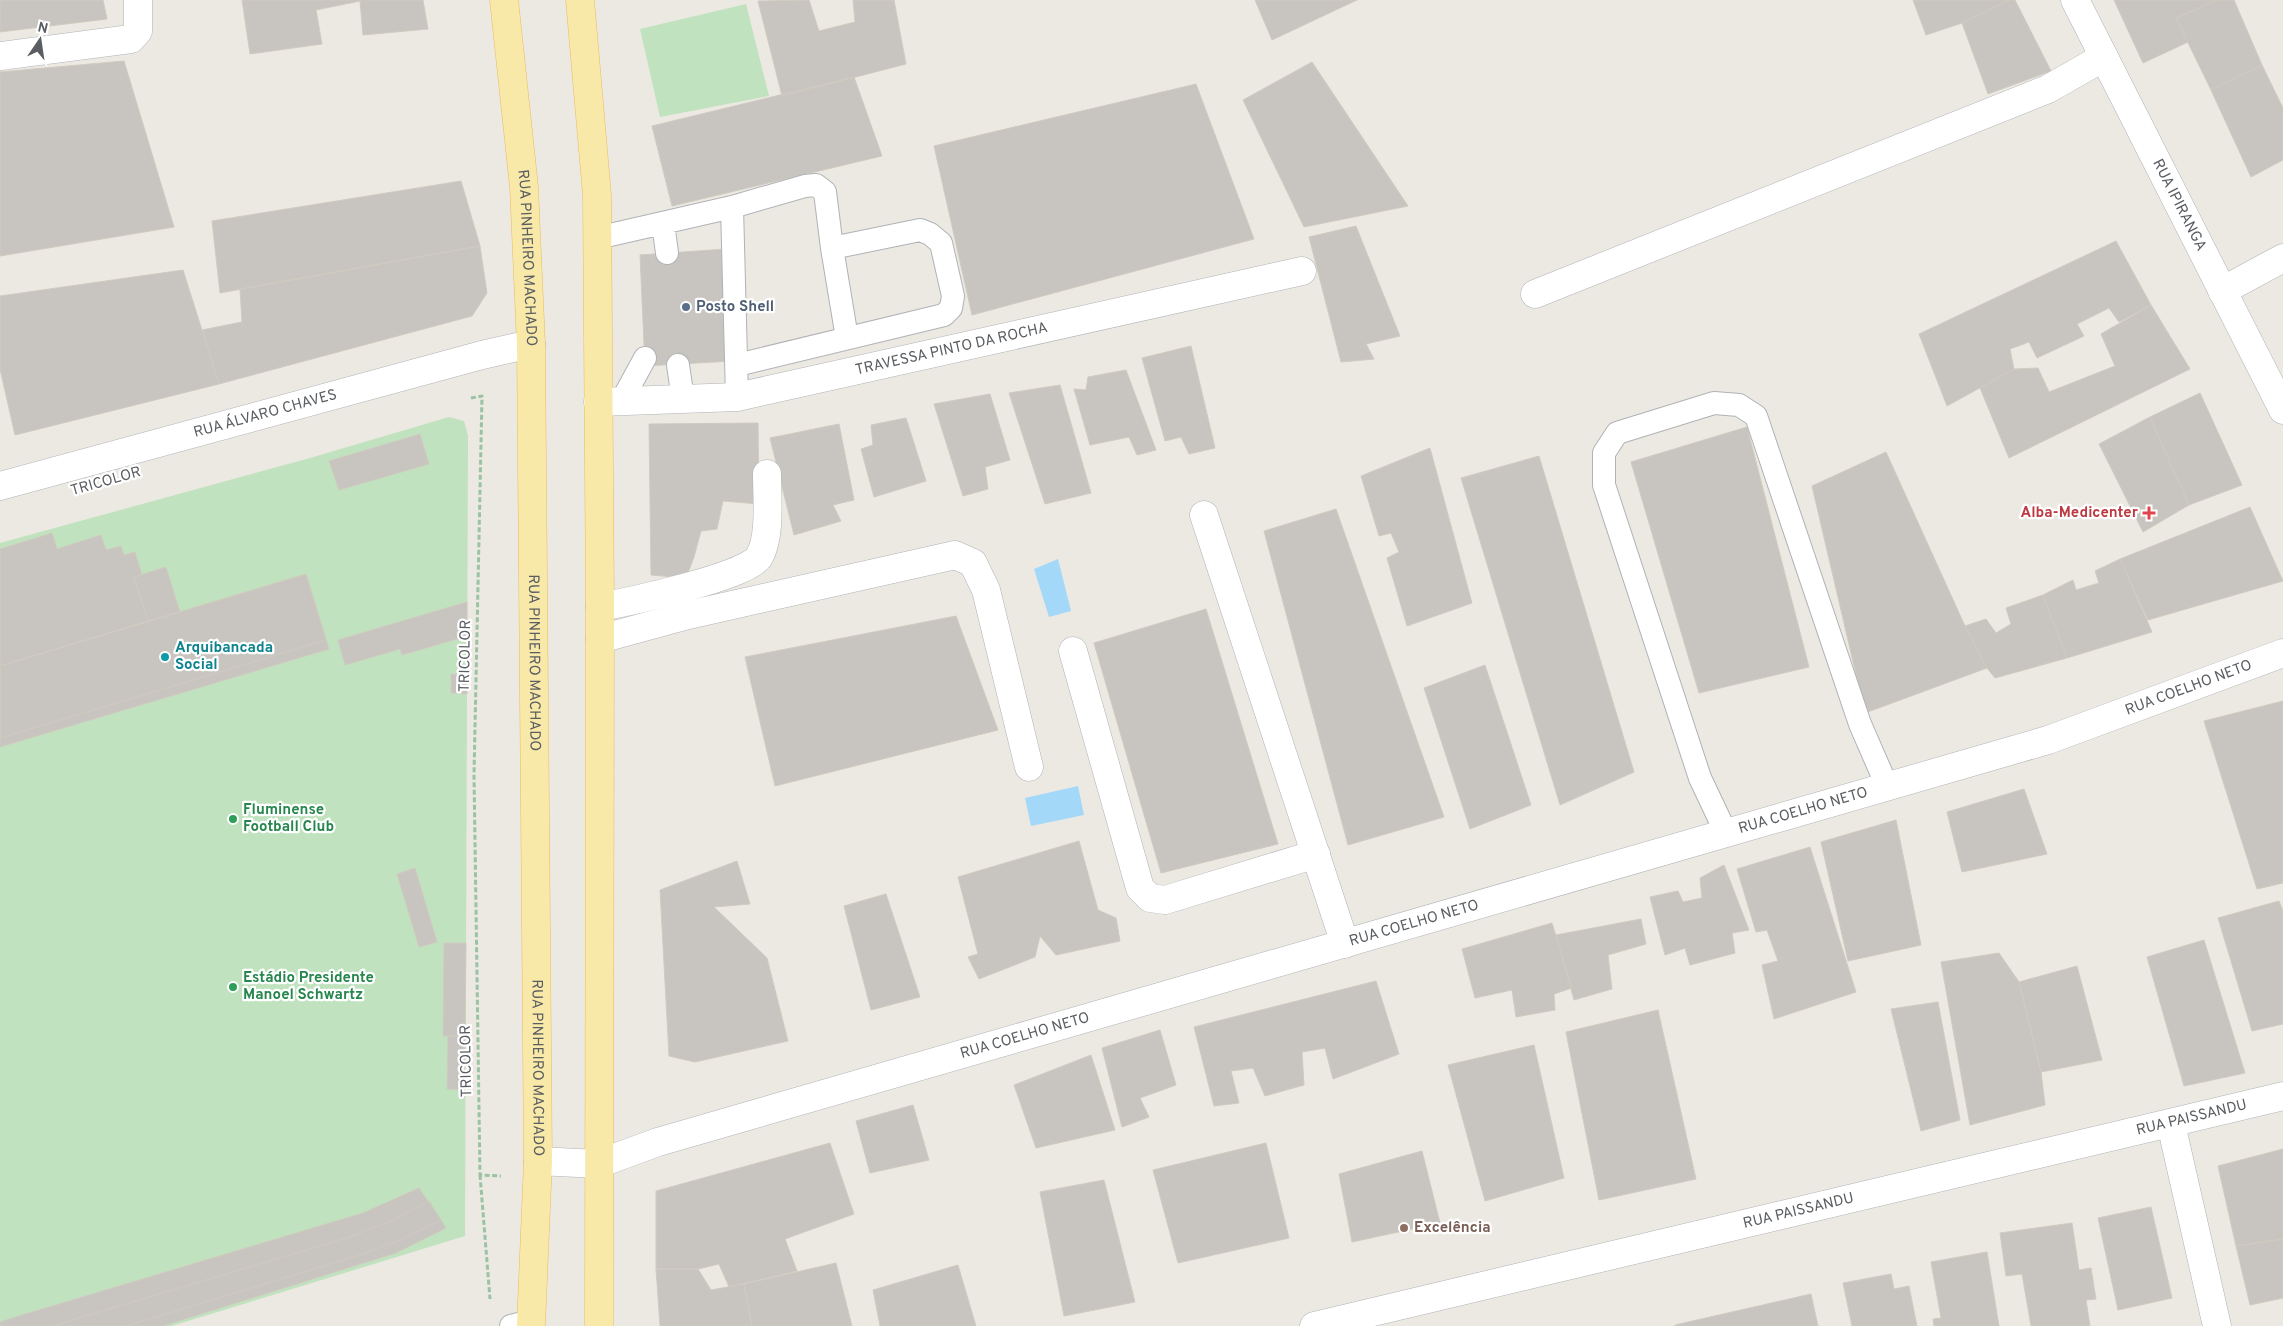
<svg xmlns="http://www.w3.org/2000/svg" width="2283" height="1326" viewBox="0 0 2283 1326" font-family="Overpass,sans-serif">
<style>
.green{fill:#c1e2bf}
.water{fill:#a4d8f9}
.building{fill:#c8c4bf;stroke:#d0cbc0}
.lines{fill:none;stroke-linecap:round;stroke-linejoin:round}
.lane-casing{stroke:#afb3b6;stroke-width:24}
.street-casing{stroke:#afb3b6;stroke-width:29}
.primary-casing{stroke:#e8bb5f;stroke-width:29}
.path{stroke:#99c3a3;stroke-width:3;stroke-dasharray:5 2.5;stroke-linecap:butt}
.lane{stroke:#fff;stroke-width:22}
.street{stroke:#fff;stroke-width:28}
.primary{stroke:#f9e9a9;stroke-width:28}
.service-dot{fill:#5c6f8a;stroke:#fff;stroke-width:2}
.health-dot{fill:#e0444e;stroke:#fff;stroke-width:2}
.culture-dot{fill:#0f9aa8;stroke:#fff;stroke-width:2}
.leisure-dot{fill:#2e9e5b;stroke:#fff;stroke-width:2}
.education-dot{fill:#8d6e63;stroke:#fff;stroke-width:2}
.labels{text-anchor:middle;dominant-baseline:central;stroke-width:4.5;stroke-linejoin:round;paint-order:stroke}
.street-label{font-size:15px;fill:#5a5e62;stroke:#fff}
.service-label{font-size:15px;font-weight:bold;fill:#4e5e75;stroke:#fff;text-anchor:start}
.health-label{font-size:15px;font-weight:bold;fill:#be3a42;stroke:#fff;text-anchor:end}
.culture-label{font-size:15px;font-weight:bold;fill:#0d838f;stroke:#fff;text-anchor:start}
.leisure-label{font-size:15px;font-weight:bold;fill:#27864d;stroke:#fff;text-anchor:start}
.education-label{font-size:15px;font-weight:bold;fill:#785e54;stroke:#fff;text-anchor:start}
</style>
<rect width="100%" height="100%" fill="#ece9e2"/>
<path class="green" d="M746,4L769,96L660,117L640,29Z
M449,417L464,421L468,436L465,1236L172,1326H0V543L310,458Z"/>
<path class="water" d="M1058,559L1071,611L1049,617L1034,569Z
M1078,786L1084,815L1031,826L1025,798Z"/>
<path class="building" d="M0,0H103L107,19L0,32Z
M242,0H423L428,29L363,35L360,1L316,10L322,44L250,54Z
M809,0L819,31L855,22L853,0H894L906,64L782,96L758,1Z
M1255,0H1357L1272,40Z
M1913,0H2009L1962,23L1926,35Z
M2009,0H2015L2051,71L1988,94L1962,23Z
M2114,0H2217L2176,18L2188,42L2143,63Z
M2217,0H2234L2262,65L2211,90L2176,18Z
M124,61L174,227L0,256V72Z
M1312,62L1408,206L1304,227L1243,100Z
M2262,65L2283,108V160L2251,177L2211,90Z
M854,77L882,156L672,206L652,126Z
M1196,84L1254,239L972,315L934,146Z
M461,181L480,246L220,293L212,221Z
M1356,226L1400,336L1366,344L1374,359L1341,362L1309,237Z
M2116,241L2151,305L2119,322L2109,308L2077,324L2084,336L2037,358L2029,342L2010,349L2014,369L1947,406L1919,334Z
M480,246L487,293L472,316L219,384L202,330L242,322L240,289Z
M726,249L732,361L645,366L640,255Z
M183,270L219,384L15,435L0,369V296Z
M2151,305L2190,369L2009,458L1980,388L2014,369L2038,368L2049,392L2115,366L2101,334Z
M1191,346L1215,448L1189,454L1181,437L1165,441L1142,358Z
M1126,370L1156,450L1137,455L1129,437L1090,445L1074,389L1086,390L1088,377Z
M1060,385L1091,493L1045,504L1009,393Z
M2200,393L2242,485L2189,505L2150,417Z
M990,394L1010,460L985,467L988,489L963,496L934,404Z
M2150,417L2189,505L2143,532L2099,444Z
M906,418L926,481L874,497L861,449L873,445L871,425Z
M758,423L759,504L723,501L717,529L701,531L694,557L686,578L651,575L649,424Z
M839,424L854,500L833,505L841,521L794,535L770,438Z
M1747,427L1809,667L1699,693L1631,462Z
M420,434L429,464L339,490L329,461Z
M1430,448L1472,603L1407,626L1387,558L1399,552L1391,533L1379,536L1361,476Z
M1886,452L1965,626L1987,668L1865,713L1812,486Z
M1539,456L1634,772L1560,805L1461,478Z
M2250,507L2283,581L2148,620L2120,559Z
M1336,509L1444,817L1348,845L1264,531Z
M52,533L57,549L101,535L106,550L121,546L124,555L135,552L142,575L134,577L148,621L0,666V549Z
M2120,559L2152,632L2067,658L2043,595L2073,580L2076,590L2099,583L2095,571Z
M166,567L180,612L148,621L134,577Z
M306,574L326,640L0,738V666Z
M306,574L329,649L0,747V666Z
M2043,595L2067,658L1995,678L1987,668L1965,626L1986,619L1996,633L2011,624L2006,608Z
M467,602V636L402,655L400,649L345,665L338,640Z
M1206,609L1278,844L1161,873L1094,643Z
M956,616L998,730L775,786L745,657Z
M1485,665L1531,805L1470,829L1424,688Z
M451,674L467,675V694L451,693Z
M2283,701V883L2257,889L2204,721Z
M2024,789L2047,854L1962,872L1947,812Z
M1896,820L1921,945L1848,961L1821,842Z
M1079,841L1098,910L1116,918L1120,941L1056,955L1040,936L1035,957L979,979L968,957L978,954L958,877Z
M1810,847L1856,992L1774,1019L1762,965L1778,961L1767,930L1756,932L1737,869Z
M737,861L750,904L714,907L767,958L788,1041L695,1062L669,1056L660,890Z
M1724,865L1749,930L1732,933L1735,953L1690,965L1685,948L1665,955L1650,897L1678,891L1683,902L1702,898L1700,878Z
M415,868L437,942L419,947L397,874Z
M886,894L920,997L871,1010L844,906Z
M2279,901L2283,911V1024L2252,1031L2218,918Z
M1641,919L1646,944L1608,955L1612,989L1574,1000L1556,935Z
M1552,923L1572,988L1554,994L1555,1010L1516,1017L1512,990L1475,998L1462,949Z
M2204,940L2245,1073L2184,1086L2147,957Z
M444,943H466L465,1036H443Z
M1999,953L2019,982L2041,1072L2045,1105L1970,1125L1941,962Z
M2077,966L2102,1060L2041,1072L2019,982Z
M1376,981L1399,1054L1333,1079L1325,1048L1302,1052L1304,1085L1265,1096L1253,1068L1231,1071L1239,1103L1214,1106L1194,1027Z
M1938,1002L1960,1120L1921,1131L1891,1009Z
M1658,1010L1696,1179L1599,1200L1566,1032Z
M1160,1030L1176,1085L1140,1098L1149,1117L1122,1127L1102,1048Z
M448,1036H465L464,1090L447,1089Z
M1534,1045L1564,1178L1485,1201L1448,1065Z
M1091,1055L1115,1130L1036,1148L1014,1085Z
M913,1105L929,1160L870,1173L856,1121Z
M830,1143L854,1214L785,1239L797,1271L729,1287L719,1264L698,1269H656V1191Z
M1266,1143L1289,1238L1178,1263L1153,1170Z
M2283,1149V1239L2236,1246L2218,1166Z
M1422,1151L1440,1223L1352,1242L1339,1174Z
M1104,1180L1135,1302L1064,1316L1040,1192Z
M419,1188L441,1220L398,1241L360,1255L126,1326H0V1322L22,1315L363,1213Z
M429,1201L446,1228L396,1253L163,1326H52L353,1236L393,1220Z
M2151,1207L2172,1298L2118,1310L2098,1218Z
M2072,1223L2079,1270L2091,1268L2096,1299L2086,1300L2090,1326H2031L2022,1274L2006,1276L2000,1233Z
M2283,1239V1298L2250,1305L2236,1246Z
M1987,1252L1999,1326H1934L1933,1319L1941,1318L1931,1262Z
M836,1263L852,1326H752L744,1284Z
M958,1265L976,1326H880L873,1290Z
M656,1269H698L711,1290L744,1284L752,1326H660Z
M1891,1274L1894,1289L1909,1286L1917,1326H1852L1843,1283Z
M1811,1294L1818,1326H1675V1325Z"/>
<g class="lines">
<g class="lane-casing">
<path id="lane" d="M732,207L737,397
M663,223L667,253
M597,238L732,207L805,186L816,185L825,192L832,248L920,230L930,234L941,243L953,296L951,308L944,315L737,365
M832,248L847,338
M678,365L683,399
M621,402L645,358
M1726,833L1700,778L1604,485V453L1617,433L1714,403L1739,405L1756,416L1860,724L1887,786
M511,1326L531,1321"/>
</g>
<g class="street-casing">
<g id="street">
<path id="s1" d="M2075,0L2283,410"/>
<path d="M0,56L131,39L138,31V0"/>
<path d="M2222,291L2283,258"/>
<path d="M1535,294L2048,89L2104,57"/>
<path id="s2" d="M598,402L737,397L1302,271"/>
<path id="s3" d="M0,486L482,355L531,344"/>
<path d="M1204,515L1345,944"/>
<path d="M600,607C627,602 746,577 759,557C771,537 767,498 767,474"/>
<path d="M600,639L688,615L955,555L973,563L986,590L1029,767"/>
<path d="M1073,651L1140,888L1150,898L1165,900L1316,854"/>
<path d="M2171,1124L2217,1326"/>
<path id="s4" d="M538,1161L598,1164L658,1142L2048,740L2283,653"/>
<path id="s5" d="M1314,1326L2283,1096"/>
</g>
</g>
<g class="primary-casing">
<g id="primary">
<path id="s6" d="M504,0L524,187L531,344L538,1161L531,1326"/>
<path d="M580,0L597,195L600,607L599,1326"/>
</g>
</g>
<path class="path" d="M471,398L482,396L474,775L480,1175L501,1176
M480,1175L490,1299"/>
<use href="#lane" class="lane"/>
<use href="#street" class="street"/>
<use href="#primary" class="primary"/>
</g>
<circle class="service-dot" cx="686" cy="307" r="5"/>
<path class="health-dot" d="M2146.5 505.5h5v5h5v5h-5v5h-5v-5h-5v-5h5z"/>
<circle class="culture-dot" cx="165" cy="657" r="5"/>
<g class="leisure-dot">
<circle cx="233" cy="819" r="5"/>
<circle cx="233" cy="987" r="5"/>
</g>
<circle class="education-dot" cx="1404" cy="1228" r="5"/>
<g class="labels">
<g class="street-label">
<text stroke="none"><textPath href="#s1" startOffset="230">RUA IPIRANGA</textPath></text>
<text stroke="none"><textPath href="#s6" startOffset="259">RUA PINHEIRO MACHADO</textPath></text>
<text stroke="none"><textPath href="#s2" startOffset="359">TRAVESSA PINTO DA ROCHA</textPath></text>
<text stroke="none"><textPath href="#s3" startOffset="275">RUA ÁLVARO CHAVES</textPath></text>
<text transform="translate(106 482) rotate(-16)">TRICOLOR</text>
<text transform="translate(466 656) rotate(-89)">TRICOLOR</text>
<text stroke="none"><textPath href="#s6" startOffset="664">RUA PINHEIRO MACHADO</textPath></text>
<text stroke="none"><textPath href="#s4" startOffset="1721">RUA COELHO NETO</textPath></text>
<text stroke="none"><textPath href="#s4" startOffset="1316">RUA COELHO NETO</textPath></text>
<text stroke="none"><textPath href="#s4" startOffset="911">RUA COELHO NETO</textPath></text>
<text stroke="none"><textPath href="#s4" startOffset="506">RUA COELHO NETO</textPath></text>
<text transform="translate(467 1061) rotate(-91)">TRICOLOR</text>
<text stroke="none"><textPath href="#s6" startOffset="1069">RUA PINHEIRO MACHADO</textPath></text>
<text stroke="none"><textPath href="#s5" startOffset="902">RUA PAISSANDU</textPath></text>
<text stroke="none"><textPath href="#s5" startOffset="498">RUA PAISSANDU</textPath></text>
</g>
<g class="service-label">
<text x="696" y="307">Posto Shell</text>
</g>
<g class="health-label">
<text x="2138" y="513">Alba-Medicenter</text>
</g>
<g class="culture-label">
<text x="175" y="648">Arquibancada<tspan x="175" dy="17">Social</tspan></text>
</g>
<g class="leisure-label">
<text x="243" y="810">Fluminense<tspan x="243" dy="17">Football Club</tspan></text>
<text x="243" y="978">Estádio Presidente<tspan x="243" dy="17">Manoel Schwartz</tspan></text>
</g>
<g class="education-label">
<text x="1414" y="1228">Excelência</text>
</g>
</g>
<g transform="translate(40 40) rotate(13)" stroke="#ffffff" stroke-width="4" paint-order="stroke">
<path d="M0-4L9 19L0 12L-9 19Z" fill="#5a5e62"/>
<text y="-8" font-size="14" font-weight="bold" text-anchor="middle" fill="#5a5e62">N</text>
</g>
</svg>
